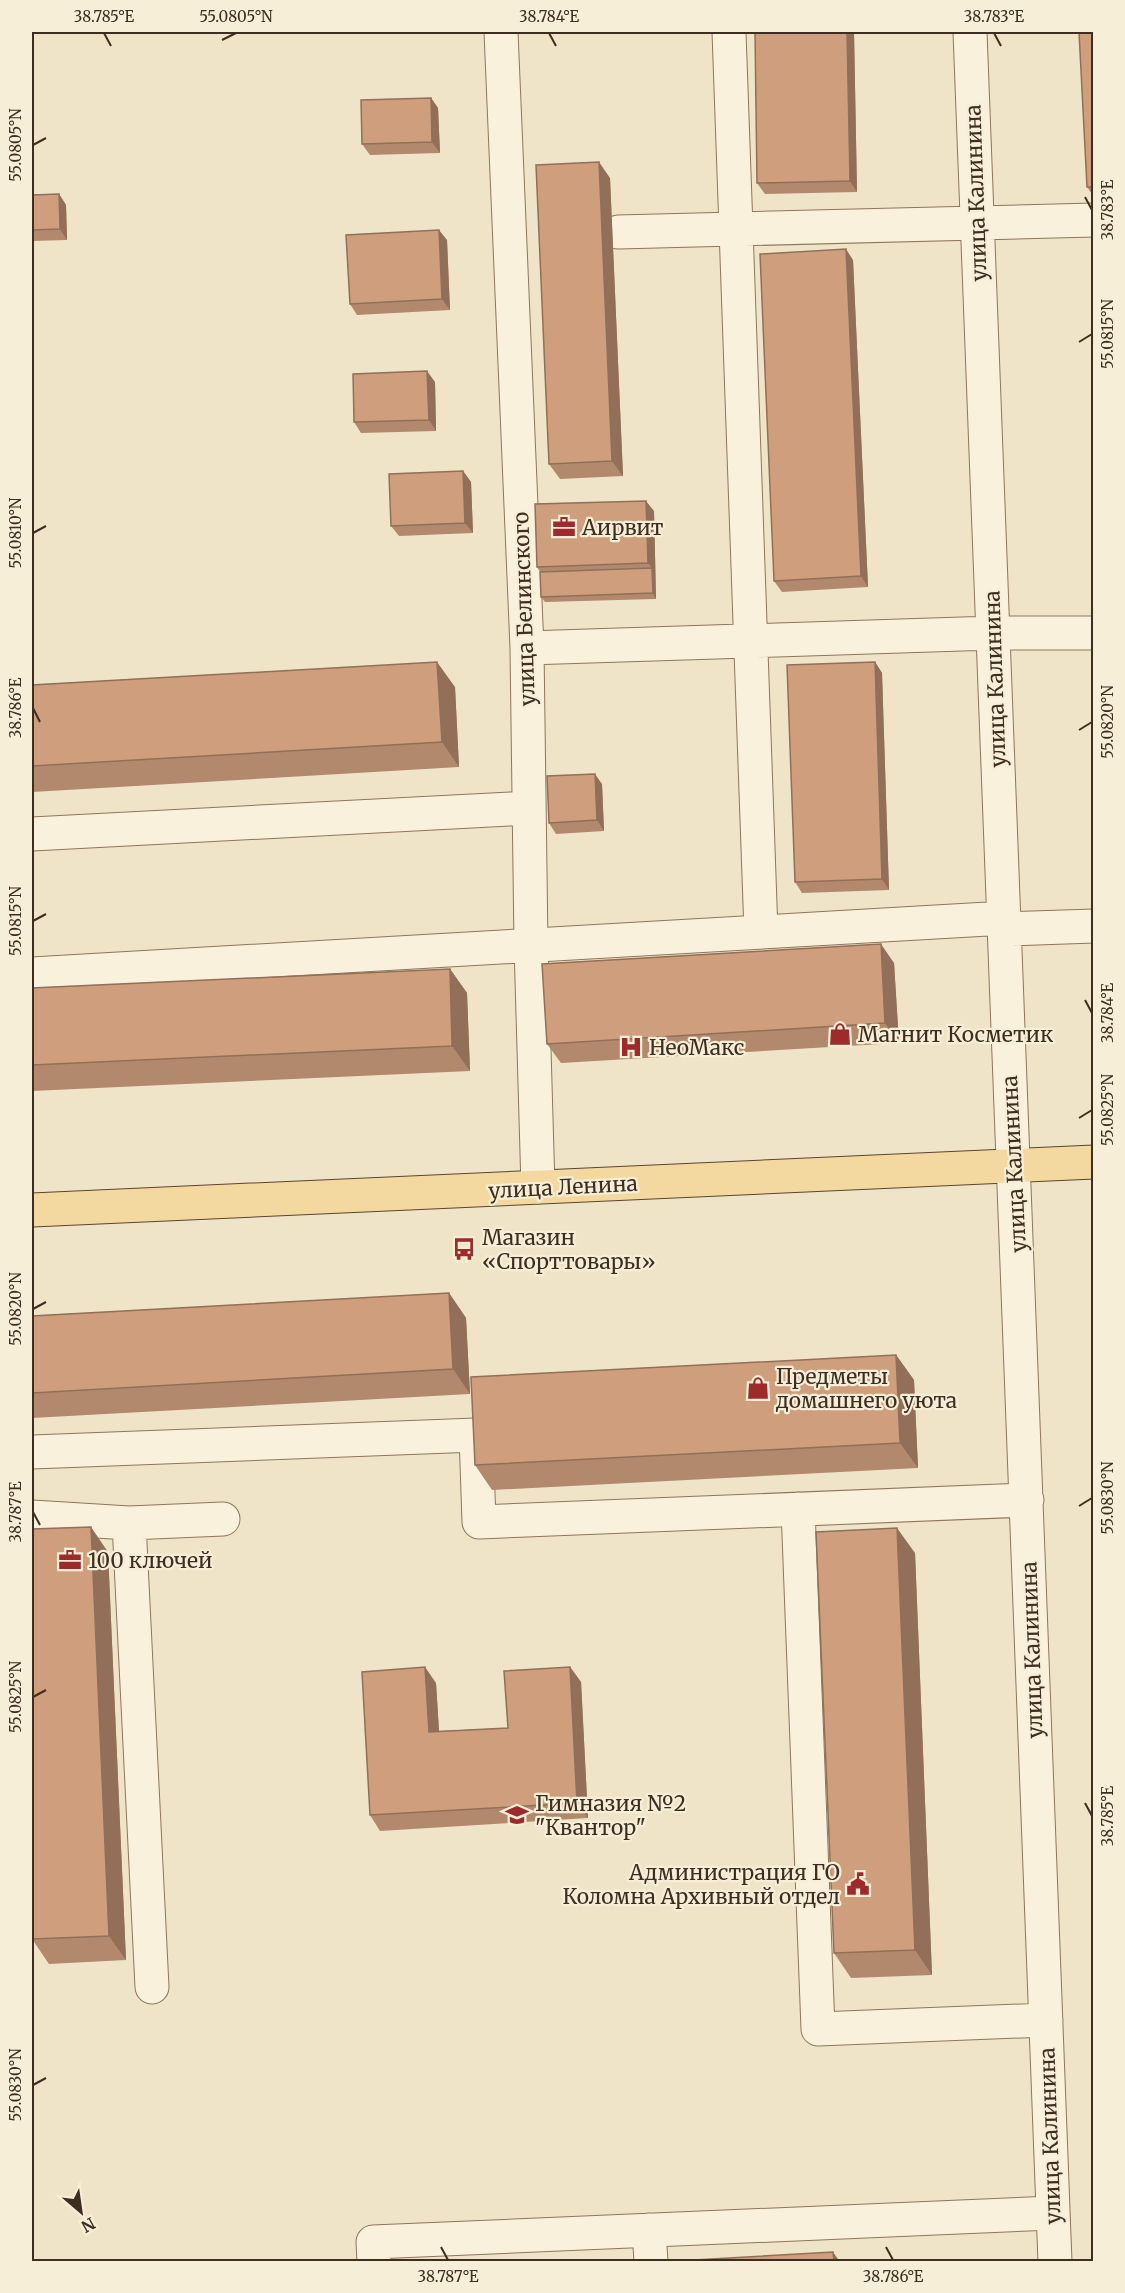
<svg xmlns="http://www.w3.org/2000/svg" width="1125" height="2293" viewBox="0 0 1125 2293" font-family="Merriweather,serif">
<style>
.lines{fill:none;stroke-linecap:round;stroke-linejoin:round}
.minor-casing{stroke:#8d765c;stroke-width:35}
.major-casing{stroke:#5b4430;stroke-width:35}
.minor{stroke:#faf1dc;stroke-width:33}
.major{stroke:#f3d9a0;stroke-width:33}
.wall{fill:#b2896c}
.shaded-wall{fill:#916f58}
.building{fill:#cf9f7d;stroke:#916f58;stroke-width:1.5}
.ticks{fill:none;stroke:#3d2e20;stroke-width:2}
.labels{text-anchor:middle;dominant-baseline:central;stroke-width:4.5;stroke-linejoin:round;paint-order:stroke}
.street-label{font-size:21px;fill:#3d2e20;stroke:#f7eed8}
.poi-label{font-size:21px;fill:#3d2e20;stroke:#f7eed8;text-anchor:start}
.neatline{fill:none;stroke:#3d2e20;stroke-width:2}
.ticks-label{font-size:15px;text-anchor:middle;fill:#3d2e20}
</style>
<rect width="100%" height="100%" fill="#f0e4c8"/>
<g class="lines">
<g class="minor-casing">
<path id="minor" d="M501,32L527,648L531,945L538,1187
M729,32L761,932
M970,32L1055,2262
M618,232L1094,220
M527,648L993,633H1094
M32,834L529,808
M1005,929L1094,926
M32,974L1005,918
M32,1452L476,1435L479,1522L1027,1500
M798,1509L818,2029L1046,2020
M32,1517L129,1523L223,1519
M129,1523L152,1987
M649,2230L651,2262
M374,2262L373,2242L1053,2213"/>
</g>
<g class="major-casing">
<path id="major" d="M32,1210L1094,1162"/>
</g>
<use href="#minor" class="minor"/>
<use href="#major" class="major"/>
</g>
<path class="wall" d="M755,32H854L857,192L765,194L757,183Z
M1094,32V197L1087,187Z
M431,98L438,108L440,153L370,155L362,144Z
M610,178L623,476L560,479L549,464Z
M59,194L66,205L67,240L32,241V195Z
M447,240L450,310L357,315L350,304Z
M853,260L868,587L782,592L774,581Z
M435,382L436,431L361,433L354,422Z
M463,471L471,482L473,533L399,536L391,526Z
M654,511L656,599L545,602L541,597L540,572L537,567Z
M875,662L882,673L889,890L802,893L795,882Z
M32,685L455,687L459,767L32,792Z
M602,784L604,831L556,834L549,823Z
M894,963L899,1043L561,1063L547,1044Z
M450,969L467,993L470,1071L32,1091V988Z
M449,1293L466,1318L470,1394L32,1418V1316Z
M896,1355L914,1380L918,1468L492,1490L475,1465Z
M108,1552L126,1960L49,1964L32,1939Z
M915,1553L932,1975L851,1978L834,1953Z
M570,1667L581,1682L588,1818L380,1831L370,1815L436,1683L439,1731L508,1728Z"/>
<path class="shaded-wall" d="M847,32H854L857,192L850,181Z
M431,98L438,108L440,153L432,142Z
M599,162L610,178L623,476L612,461Z
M59,194L66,205L67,240L60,229Z
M439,230L447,240L450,310L442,299Z
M846,249L853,260L868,587L861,576Z
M427,371L435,382L436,431L429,420Z
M463,471L471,482L473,533L465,523Z
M646,501L654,511L656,599L653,593L652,568L648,563Z
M437,662L455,687L459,767L442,742Z
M875,662L882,673L889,890L882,879Z
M595,774L602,784L604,831L597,820Z
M881,944L894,963L899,1043L885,1023Z
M450,969L467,993L470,1071L452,1046Z
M449,1293L466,1318L470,1394L453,1369Z
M896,1355L914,1380L918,1468L900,1443Z
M91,1527L108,1552L126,1960L109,1936Z
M897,1528L915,1553L932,1975L915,1950Z
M425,1667L436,1683L440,1747L429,1732Z
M570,1667L581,1682L588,1818L577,1803Z
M833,2252L840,2262H834Z"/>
<path class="building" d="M755,32H847L850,181L757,183Z
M1079,32H1094V187H1087Z
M431,98L432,142L362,144L361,100Z
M599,162L612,461L549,464L536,165Z
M59,194L60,229L32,230V195Z
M439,230L442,299L350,304L346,235Z
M846,249L861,576L774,581L760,254Z
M427,371L429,420L354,422L353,374Z
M463,471L465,523L391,526L389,474Z
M646,501L648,563L537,567L535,504Z
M652,568L653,593L541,597L540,572Z
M437,662L442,742L32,766V685Z
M875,662L882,879L795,882L787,665Z
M595,774L597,820L549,823L547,776Z
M881,944L885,1023L547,1044L542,964Z
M450,969L452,1046L32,1065V988Z
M449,1293L453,1369L32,1393V1316Z
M896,1355L900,1443L475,1465L471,1377Z
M91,1527L109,1936L32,1939V1529Z
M897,1528L915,1950L834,1953L816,1532Z
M425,1667L429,1732L508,1728L504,1671L570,1667L577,1803L370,1815L362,1672Z
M833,2252L834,2262H677V2261Z"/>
<path class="ticks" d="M104,33L111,46M549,33L556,46M994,33L1001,46M222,40L236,33M33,145L46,138M1085,197L1092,210M1079,342L1092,334M33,533L46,526M33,708L40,722M1079,730L1092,722M33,921L46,914M1085,1000L1092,1013M1079,1118L1092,1110M33,1309L46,1302M1079,1506L1092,1498M33,1512L40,1525M33,1697L46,1690M1085,1803L1092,1816M33,2085L46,2078M441,2247L448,2260M886,2247L893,2260"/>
<defs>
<g id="office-bare" transform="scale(1.8)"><path d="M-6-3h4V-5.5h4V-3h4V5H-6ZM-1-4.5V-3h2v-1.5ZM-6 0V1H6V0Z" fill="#9e2a2b" stroke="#f7eed8" stroke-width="2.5" paint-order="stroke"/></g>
<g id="shop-bare" transform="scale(1.8)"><path d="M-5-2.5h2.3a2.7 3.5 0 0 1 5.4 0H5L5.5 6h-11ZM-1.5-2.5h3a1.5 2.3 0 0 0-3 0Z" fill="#9e2a2b" stroke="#f7eed8" stroke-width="2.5" paint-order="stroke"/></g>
<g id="hospital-bare" transform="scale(1.8)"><path d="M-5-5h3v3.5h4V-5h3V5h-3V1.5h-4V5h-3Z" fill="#9e2a2b" stroke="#f7eed8" stroke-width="2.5" paint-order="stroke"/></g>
<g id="bus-bare" transform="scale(1.8)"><path d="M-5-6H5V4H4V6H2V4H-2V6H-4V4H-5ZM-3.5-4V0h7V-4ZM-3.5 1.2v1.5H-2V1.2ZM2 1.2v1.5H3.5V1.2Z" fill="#9e2a2b" stroke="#f7eed8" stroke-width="2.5" paint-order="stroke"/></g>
<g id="school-bare" transform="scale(1.8)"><path d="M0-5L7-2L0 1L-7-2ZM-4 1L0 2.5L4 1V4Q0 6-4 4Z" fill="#9e2a2b" stroke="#f7eed8" stroke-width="2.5" paint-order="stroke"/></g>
<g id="civic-bare" transform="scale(1.8)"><path d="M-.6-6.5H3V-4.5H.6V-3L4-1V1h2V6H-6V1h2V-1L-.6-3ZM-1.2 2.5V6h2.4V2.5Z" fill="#9e2a2b" stroke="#f7eed8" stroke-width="2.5" paint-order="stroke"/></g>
</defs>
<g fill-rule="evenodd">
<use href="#office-bare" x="564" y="527"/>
<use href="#shop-bare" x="840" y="1034"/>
<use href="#hospital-bare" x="631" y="1047"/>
<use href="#bus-bare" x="464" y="1249"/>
<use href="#shop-bare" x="758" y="1388"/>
<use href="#office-bare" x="70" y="1560"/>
<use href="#school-bare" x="517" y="1815"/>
<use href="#civic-bare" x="858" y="1884"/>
</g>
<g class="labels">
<g class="street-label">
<text transform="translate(976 193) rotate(-92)">улица Калинина</text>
<text transform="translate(524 609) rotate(-92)">улица Белинского</text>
<text transform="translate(995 679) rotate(-92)">улица Калинина</text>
<text transform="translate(1014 1164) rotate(-93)">улица Калинина</text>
<text transform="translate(563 1187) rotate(-3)">улица Ленина</text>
<text transform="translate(1032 1650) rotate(-92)">улица Калинина</text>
<text transform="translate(1050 2136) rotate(-92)">улица Калинина</text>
</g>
<g class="poi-label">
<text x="582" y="527">Аирвит</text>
<text x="858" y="1034">Магнит Косметик</text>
<text x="649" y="1047">НеоМакс</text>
<text x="482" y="1237">Магазин<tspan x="482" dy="24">«Спорттовары»</tspan></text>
<text x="776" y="1376">Предметы<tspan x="776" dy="24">домашнего уюта</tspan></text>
<text x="88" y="1560">100 ключей</text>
<text x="535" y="1803">Гимназия №2<tspan x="535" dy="24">"Квантор"</tspan></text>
<text x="840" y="1872" text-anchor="end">Администрация ГО<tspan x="840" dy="24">Коломна Архивный отдел</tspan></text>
</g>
</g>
<rect width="1125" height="2293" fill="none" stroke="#f7eed8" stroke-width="66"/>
<g transform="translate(81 2212) rotate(151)" stroke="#f7eed8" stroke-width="4.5" paint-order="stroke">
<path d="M0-4.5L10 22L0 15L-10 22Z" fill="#3d2e20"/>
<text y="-9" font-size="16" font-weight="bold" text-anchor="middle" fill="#3d2e20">N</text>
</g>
<rect x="33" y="33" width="1059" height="2227" class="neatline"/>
<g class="ticks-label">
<text x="104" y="22">38.785°E</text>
<text x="236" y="22">55.0805°N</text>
<text x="549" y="22">38.784°E</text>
<text x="994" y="22">38.783°E</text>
<text transform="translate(16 145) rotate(-90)" y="5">55.0805°N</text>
<text transform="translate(1108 210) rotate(-90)" y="5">38.783°E</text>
<text transform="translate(1108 334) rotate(-90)" y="5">55.0815°N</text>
<text transform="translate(16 533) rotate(-90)" y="5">55.0810°N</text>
<text transform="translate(16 708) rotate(-90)" y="5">38.786°E</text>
<text transform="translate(1108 722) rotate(-90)" y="5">55.0820°N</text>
<text transform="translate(16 921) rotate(-90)" y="5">55.0815°N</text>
<text transform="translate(1108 1013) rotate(-90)" y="5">38.784°E</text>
<text transform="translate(1108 1110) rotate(-90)" y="5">55.0825°N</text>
<text transform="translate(16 1309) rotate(-90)" y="5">55.0820°N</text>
<text transform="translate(1108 1498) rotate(-90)" y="5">55.0830°N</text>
<text transform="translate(16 1512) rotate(-90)" y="5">38.787°E</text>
<text transform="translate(16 1697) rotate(-90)" y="5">55.0825°N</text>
<text transform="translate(1108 1816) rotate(-90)" y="5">38.785°E</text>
<text transform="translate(16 2085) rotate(-90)" y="5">55.0830°N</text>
<text x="448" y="2282">38.787°E</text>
<text x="893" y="2282">38.786°E</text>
</g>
</svg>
